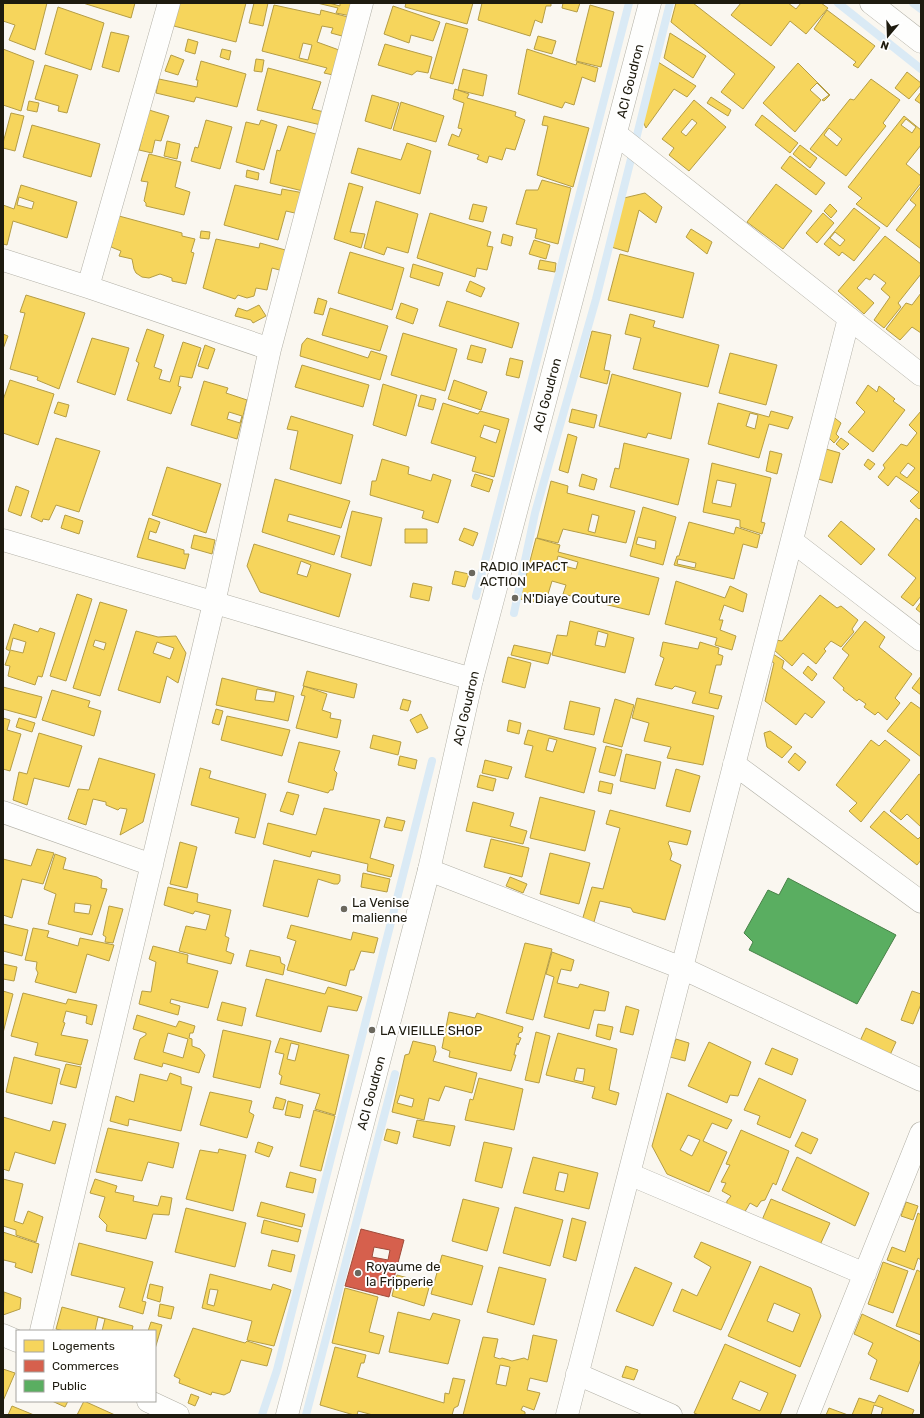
<svg xmlns="http://www.w3.org/2000/svg" width="924" height="1418" viewBox="0 0 924 1418" font-family="Rubik,sans-serif">
<style>
.homes{fill:#f6d55c;stroke:#b59d45;fill-rule:evenodd}
.shops{fill:#d6604d;stroke:#9f4b3a;fill-rule:evenodd}
.public{fill:#5aae61;stroke:#488248}
.lines{fill:none;stroke-linecap:round;stroke-linejoin:round}
.stream{stroke:#daeaf5;stroke-width:8}
.minor-casing{stroke:#b2b0a6;stroke-width:23}
.tertiary-casing{stroke:#b2b0a6;stroke-width:23}
.minor{stroke:#fefefd;stroke-width:22}
.tertiary{stroke:#fefefd;stroke-width:22}
.poi-dot{fill:#6b685e;stroke:#fff;stroke-width:1.5}
.labels{text-anchor:middle;dominant-baseline:central;stroke-width:4;stroke-linejoin:round;paint-order:stroke}
.street-label{font-size:13px;fill:#1e1b0f;stroke:#fff}
.poi-label{font-size:13px;fill:#1e1b0f;stroke:#fff;text-anchor:start}
</style>
<rect width="100%" height="100%" fill="#faf7f0"/>
<path class="homes" d="M3,3H47L35,50L9,40L15,25L3,21Z
M83,3H135L131,18Z
M176,3H246L236,42L170,25Z
M254,3H268L263,26L249,23Z
M317,3H329L340,6V3H355L351,16L336,13L338,8Z
M406,3H473L467,24L405,7Z
M482,3H551V6H546L542,23L535,20L530,36L478,20Z
M563,3H580L577,12L562,8Z
M676,3H693L775,67L743,109L721,92L735,74L671,22Z
M741,3H788L796,9L801,3H821L828,8L806,34L790,21L771,46L731,15Z
M274,5L320,15L321,10L348,17L342,36L331,33L333,28L322,26L317,42L339,50L333,75L324,73L327,68L262,51ZM303,43L312,45L308,60L299,58Z
M590,5L614,12L601,67L576,61Z
M393,6L440,22L433,41L411,35L409,43L384,34Z
M58,7L104,23L91,70L45,54Z
M827,10L875,46L858,68L853,65L856,62L814,29Z
M446,23L468,29L453,84L430,78Z
M111,32L129,36L119,72L102,67Z
M670,33L706,56L693,78L664,58Z
M538,36L556,41L552,54L534,49Z
M188,39L198,42L195,54L185,51Z
M385,44L432,57L428,73L417,71L412,75L378,65Z
M3,49L34,61L21,111L3,105Z
M222,49L231,51L229,60L220,57Z
M527,49L576,65L577,62L598,68L595,82L582,77L574,105L565,102L562,108L518,94Z
M171,55L184,60L178,75L165,71Z
M256,59L264,60L262,72L254,71Z
M201,61L246,74L237,107L196,97L194,102L156,93L159,79L197,87L198,80H196Z
M658,62L696,86L687,97L674,89L646,128L643,122Z
M798,63L830,95L824,101L822,100L829,95L817,83L810,90L821,100L795,132L763,103Z
M45,65L78,75L67,113L58,111L59,106L35,99Z
M268,68L321,82L312,109L324,112L321,125L257,110Z
M463,69L487,75L483,96L458,90Z
M907,72L921,83V85L909,99L895,88Z
M871,79L900,100L883,123L886,126L846,176L810,149L850,99L854,100ZM829,128L842,139L837,146L824,135Z
M455,89L469,94L467,98L516,112L515,116L525,120L515,150L506,148L502,160L489,156L487,163L477,159L479,155L448,145L452,134L459,137L462,129L458,128L464,103L453,99Z
M921,92V104L915,100Z
M372,95L399,103L391,129L365,121Z
M711,97L731,110L728,116L707,103Z
M694,100L726,127L689,171L669,155L674,148L662,139ZM692,119L697,123L686,136L681,132Z
M29,101L39,103L37,112L27,110Z
M401,102L444,116L436,142L393,130Z
M149,110L169,116L161,141L155,140L152,153L139,150Z
M11,113L24,116L15,151L3,148V143Z
M762,115L798,143L790,153L755,125Z
M544,116L589,128L573,187L537,175L548,126L542,125Z
M904,116L921,130V145L906,164L921,176V183L887,227L856,204L862,198L848,187ZM906,119L916,127L912,133L901,125Z
M206,120L232,127L220,169L191,161L195,147L198,148Z
M261,120L277,125L264,170L236,162L246,122L259,125Z
M32,125L100,144L91,177L23,157Z
M288,126L319,135L303,191L270,183L277,150L280,151Z
M167,141L180,144L177,159L164,156Z
M407,143L431,151L420,194L351,173L358,148L401,160Z
M800,145L817,158L810,168L793,154Z
M149,154L181,162L175,187L190,192L184,215L146,206V203L144,201L148,182L141,181Z
M790,156L825,183L816,195L781,168Z
M247,170L259,173L258,180L246,177Z
M542,180L571,188L558,244L535,238L537,229L516,224L526,190H538Z
M349,183L363,187L350,232L365,234L361,248L334,239Z
M776,184L812,211L783,249L747,222Z
M21,185L77,202L67,238L13,221L7,245L3,244V205L14,209ZM19,197L34,202L32,209L17,205Z
M235,185L281,195L282,189L304,193L299,214L286,211L278,240L224,225Z
M921,186V249L896,230L916,205L910,200Z
M645,193L662,207L656,223L639,210L628,252L611,247L624,198Z
M376,201L418,214L408,253L387,247L384,255L364,248Z
M473,204L487,207L483,222L469,219Z
M830,204L837,211L831,218L824,211Z
M854,208L880,228L854,261L842,252L839,256L824,244ZM835,232L845,240L840,246L830,238Z
M430,213L491,232L487,246L493,247L487,270L477,268L475,277L417,258Z
M823,213L834,223L817,243L806,233Z
M119,216L182,233V236L195,239L191,252L194,253L186,284L172,281V278L160,274L149,278L142,277L136,273L134,269L132,259L119,256L121,251L111,247Z
M691,229L712,242L707,254L686,237Z
M201,231L210,232L209,239L200,238Z
M503,234L513,237L511,246L501,243Z
M885,236L921,264V274L898,303L901,307L884,328L874,320L890,297L881,289L886,283L874,274L870,280L866,278L857,288L874,303L864,314L838,291Z
M216,239L259,248L260,243L289,251L283,271L272,268L267,290L256,288L254,296L247,298L238,295L235,299L203,288Z
M534,240L550,245L546,259L529,254Z
M350,252L404,268L392,310L338,293Z
M620,254L694,273L683,318L608,300Z
M540,260L556,263L555,272L538,269Z
M413,264L443,273L439,286L410,277Z
M470,281L485,288L481,297L466,291Z
M921,293V333L912,327L900,340L886,329L906,303L912,305Z
M26,295L85,313L59,389L37,380L38,377L10,369L25,313L20,312Z
M318,298L327,301L323,315L314,313Z
M447,301L519,323L512,348L439,326Z
M401,303L418,309L413,324L396,318Z
M259,305L266,316L253,323L251,320L235,316L238,308L247,311Z
M330,308L388,326L380,351L322,335Z
M630,314L655,321L653,327L719,345L708,387L633,369L641,338L625,334Z
M147,329L164,335L154,367L162,370L159,379L170,382L183,342L201,348L192,378L180,376L178,386L181,387L171,414L127,400L139,363L136,361Z
M592,331L611,335L604,370L610,371L607,384L580,377Z
M403,333L457,349L445,391L391,375Z
M3,334L8,336L3,349Z
M92,338L129,348L115,395L77,382Z
M307,338L368,358L371,351L387,356L380,380L300,356L302,344Z
M205,345L215,349L208,369L198,366Z
M471,345L486,349L482,363L467,359Z
M730,353L777,365L766,405L719,393Z
M510,358L523,361L519,378L506,375Z
M302,365L369,385L363,407L295,387Z
M612,374L681,393L671,439L648,433L646,438L599,426Z
M10,380L54,394L38,445L3,433V400Z
M454,380L487,392L481,410L448,399Z
M204,381L228,388L226,393L247,400L237,439L191,425ZM229,412L242,416L240,423L227,419Z
M383,384L417,395L406,436L373,425Z
M868,385L877,392L879,386L895,399L893,401L905,410L873,452L848,432L865,412L856,403Z
M421,395L436,399L433,410L418,406Z
M58,402L69,405L66,417L54,413Z
M443,403L478,414L480,411L509,419L494,477L472,471L476,457L431,443ZM484,425L500,430L496,443L480,437Z
M718,403L769,417L771,411L793,417L788,429L769,424L759,458L708,444ZM750,413L758,415L755,429L746,426Z
M572,409L597,415L594,428L569,422Z
M921,411V507L919,509L910,501L919,492L896,476L888,486L878,477L885,468L883,465L901,444L907,446L917,433L909,425ZM908,463L915,468L907,478L900,473Z
M831,415L841,423L836,434L839,437L834,443L826,435Z
M291,416L353,435L341,484L290,469L298,431L287,429Z
M568,434L577,437L568,473L559,470Z
M56,438L100,451L79,512L56,505L49,520L43,519L42,522L31,517Z
M841,438L849,444L843,450L836,444Z
M624,443L689,459L678,505L610,487L615,468L619,469Z
M826,449L840,453L832,483L818,479Z
M770,451L782,454L777,474L766,471Z
M382,459L409,467L408,474L431,481L433,474L451,480L438,523L422,518L424,511L370,495L372,481H376Z
M868,459L875,464L870,470L864,465Z
M712,463L771,478L761,522L765,523L762,534L740,527V520L703,512ZM717,480L736,484L731,507L712,503Z
M167,467L221,484L206,533L152,515Z
M475,474L493,480L489,492L471,486Z
M582,474L597,479L594,490L579,486Z
M275,479L350,501L341,528L289,514L287,521L340,536L334,555L262,532Z
M551,481L568,486L567,493L635,511L626,543L563,529L558,543L537,538ZM592,514L599,516L595,533L588,531Z
M16,486L29,491L21,516L8,511Z
M643,507L676,517L663,565L630,556ZM638,537L656,541L655,549L636,544Z
M352,511L382,518L371,566L341,557Z
M65,515L83,521L79,534L61,528Z
M149,518L160,522L156,533L150,531L148,539L184,550V554H189L185,569L137,557Z
M916,518L921,522V596L913,606L901,597L916,578L888,555Z
M841,521L875,549L861,565L828,536Z
M689,522L734,534L736,527L760,535L757,548L743,544L734,579L674,565L677,556H679ZM678,559L696,563L695,568L677,564Z
M464,528L478,533L473,546L459,540Z
M405,529H427V543H405Z
M194,535L215,540L212,554L191,548Z
M536,538L560,545L558,552L659,578L649,615L563,594L566,585L552,581L545,604L520,599ZM558,556L578,562L576,569L556,564Z
M254,544L351,574L339,617L260,592L247,566ZM301,561L311,565L307,577L297,574Z
M455,571L469,574L465,587L452,584Z
M676,581L725,598L730,586L747,594L743,612L724,605L719,620H723L720,630L736,636L732,650L715,645L717,638L665,624Z
M413,583L432,587L429,601L410,597Z
M77,594L92,599L66,681L50,676Z
M820,595L837,608L841,606L858,620L852,629L854,632L841,647L831,641L824,649L826,651L816,664L803,653L792,666L774,650L776,640L782,641Z
M100,602L127,610L100,696L73,688ZM95,640L106,643L104,650L93,646Z
M921,602V613L916,609Z
M570,621L634,638L625,673L552,655L557,635L567,636ZM598,631L608,634L605,647L595,645Z
M865,621L885,637L879,647L912,674L895,698L900,703L887,720L878,712L875,715L864,707L866,704L859,699L857,701L843,690L844,688L833,678L849,655L842,649Z
M14,624L38,632L40,628L55,633L42,677L38,676L35,685L8,676L10,666L5,665L10,651L6,649ZM13,638L26,642L23,653L10,650Z
M136,631L158,637L176,636L186,653L178,683L167,676L160,703L118,690ZM157,642L174,648L170,659L153,653Z
M663,642L698,649L700,642L719,648L718,654L723,656L721,665H716L709,693L722,696L718,709L692,703L696,692L675,686L672,689L655,685L664,658L660,656Z
M514,645L551,653L548,664L511,655Z
M773,654L784,661L782,668L825,702L812,718L805,713L796,725L765,701L774,663L771,661Z
M508,657L531,663L525,688L502,682Z
M808,666L817,674L812,681L803,673Z
M307,671L357,684L354,698L303,686Z
M921,676V695L912,688Z
M222,678L294,696L288,721L216,705ZM257,689L276,692L274,702L255,700Z
M304,686L327,694L322,710L331,713L330,718L341,720L337,738L296,728L305,696L301,695Z
M3,687L42,697L36,718L3,709Z
M52,690L90,701L88,707L101,711L94,736L42,720Z
M637,698L714,716L703,765L667,758L671,747L644,741L649,723L632,718Z
M403,699L411,701L408,711L400,709Z
M615,699L634,705L622,747L603,742Z
M570,701L600,708L594,735L564,729Z
M911,702L921,709V757L887,731Z
M216,709L223,711L219,725L212,723Z
M421,714L428,728L417,733L410,720Z
M227,716L290,730L282,756L221,740Z
M3,718L10,720L7,730L21,734L10,771L3,769Z
M19,718L35,723L32,732L16,727Z
M509,720L521,723L519,734L507,731Z
M528,730L596,748L584,793L525,777L533,746L524,744ZM549,738L557,740L553,752L546,750Z
M770,731L792,747L782,758L767,747L764,733Z
M39,733L82,746L69,787L34,778L27,805L13,800L19,772L27,774Z
M373,735L401,742L398,755L370,748Z
M871,740L879,746L885,740L910,760L861,822L849,811L857,803L836,785Z
M299,742L340,751L334,770L337,773L333,790H330L328,793L288,782Z
M606,746L622,750L615,776L599,772Z
M795,753L806,762L799,771L788,762Z
M626,754L661,762L655,789L620,781Z
M400,756L417,760L415,769L398,765Z
M99,758L155,774L143,822L120,835L127,809L120,808L118,810L106,805V802L93,799L86,825L68,819L78,789L89,790Z
M485,760L512,767L508,779L482,773Z
M200,768L211,771L209,778L266,794L255,838L235,833L239,818L191,805Z
M676,769L700,776L690,812L666,806Z
M919,774L921,775V827L907,814L901,820L890,811Z
M480,775L496,779L493,791L477,787Z
M600,781L613,784L611,794L598,791Z
M287,792L299,795L293,815L280,811Z
M540,797L595,811L585,851L530,838Z
M473,802L514,813L510,826L527,831L523,844L466,831Z
M324,808L380,820L370,858L394,865L391,877L367,871L368,864L312,851L310,857L263,844L268,823L316,835Z
M610,810L691,831L687,845L669,841L668,844L669,845L672,854L670,860L681,865L665,920L633,912L631,908L600,901L592,929L581,924L592,887L603,889L620,828L606,824Z
M884,811L918,839L921,836V860L917,865L870,827Z
M387,817L405,821L402,831L384,827Z
M491,839L529,848L522,877L484,867Z
M180,842L197,847L187,888L170,884Z
M37,849L54,853L43,884L22,879L12,918L3,915V859L31,866Z
M550,853L590,863L579,904L540,894Z
M55,854L66,858L63,869L97,877L102,880L101,888L107,889L92,935L48,924L56,894L44,889ZM75,903L91,905L89,914L74,912Z
M274,860L340,875V881L338,884H334L318,879L308,917L263,906Z
M363,873L390,879L387,892L361,887Z
M510,877L527,884L523,893L506,886Z
M168,887L198,894L197,902L231,910L225,936L229,938L226,951L234,954L231,964L179,951L186,926L206,930L210,915L195,911L193,914L164,905Z
M109,906L123,909L113,943L105,942L106,937L103,935Z
M3,924L28,930L22,956L3,951Z
M291,925L351,940L353,932L378,938L374,953L361,951L354,970H350L346,986L287,970L296,941L287,938Z
M33,928L49,931L47,937L78,946L80,938L114,945L109,961L87,954L76,993L35,982L38,973L36,969L37,962L25,960Z
M525,943L552,949L533,1020L506,1013Z
M153,946L188,955L187,963L218,971L208,1008L171,999L170,1003L180,1006L178,1015L139,1004L142,991L151,992L156,962L149,959Z
M250,950L280,957L281,963L285,965L283,975L246,966Z
M552,952L574,960L571,971L561,969L557,983L578,988L580,984L609,992L605,1011L594,1010L589,1029L544,1017L554,977L546,974Z
M3,964L17,967L14,981L3,979Z
M266,979L325,994L328,987L362,997L357,1011L328,1006L321,1032L256,1016Z
M3,991L13,994L3,1033Z
M912,991L921,994V1004L913,1024L901,1020Z
M23,993L66,1004L68,999L97,1005L92,1025L86,1023L87,1016L66,1011L63,1022L65,1023L61,1035L88,1040L81,1065L35,1055L38,1043L11,1036Z
M222,1002L246,1008L242,1026L217,1020Z
M626,1006L639,1010L633,1035L620,1032Z
M449,1012L475,1018L477,1013L523,1027L522,1032L519,1033L518,1037L521,1038L518,1045L517,1043L514,1055H516L511,1071L449,1057L450,1051L442,1048Z
M137,1015L176,1027L179,1021L195,1026L193,1033H190L189,1038L192,1039V1046L200,1049L205,1055L199,1073L163,1063L162,1067L134,1059L140,1039L146,1035V1033L133,1029ZM168,1033L188,1039L183,1058L163,1052Z
M598,1024L613,1027L610,1040L596,1036Z
M866,1028L896,1042L890,1055L860,1041Z
M223,1030L271,1041L260,1088L213,1077Z
M536,1032L550,1036L539,1083L525,1080Z
M558,1033L617,1049L609,1090L619,1093L616,1105L592,1098L595,1087L546,1075ZM577,1068L585,1069L583,1082L574,1080Z
M280,1038L349,1055L335,1115L315,1109L320,1094L280,1084L282,1076L279,1074L284,1054L275,1052ZM291,1043L299,1045L295,1061L287,1059Z
M676,1039L689,1043L685,1061L670,1057Z
M413,1041L435,1046L436,1052L433,1061L477,1073L472,1093L445,1086L439,1101L429,1098L424,1120L392,1112L405,1055L409,1054ZM400,1095L414,1099L412,1107L397,1103Z
M709,1042L751,1062L738,1096L730,1095L727,1103L688,1086Z
M772,1048L798,1059L792,1075L765,1064Z
M14,1057L60,1069L52,1104L6,1092Z
M66,1064L81,1067L76,1088L60,1084Z
M170,1073L181,1077V1084L192,1087L181,1131L129,1119L128,1126L110,1121L116,1096L134,1102L140,1074L167,1081Z
M479,1078L523,1089L514,1130L465,1120L470,1099L473,1100Z
M759,1078L806,1100L790,1138L757,1124L760,1116L744,1110Z
M210,1092L252,1101L249,1112L254,1115L247,1138L200,1125Z
M667,1093L732,1120L727,1129L712,1123L703,1141L727,1152L709,1192L667,1174L652,1146ZM688,1135L700,1140L692,1156L680,1150Z
M276,1097L286,1100L283,1110L273,1108Z
M288,1101L303,1105L300,1118L285,1115Z
M314,1110L335,1116L321,1171L300,1166Z
M3,1117L50,1131L53,1121L66,1124L55,1164L15,1152L9,1171L3,1169Z
M417,1120L455,1126L450,1146L413,1137Z
M108,1128L179,1143L173,1168L148,1162L142,1181L96,1172Z
M387,1129L400,1132L397,1144L384,1140Z
M741,1130L789,1151L776,1185L773,1183L765,1200L761,1201L757,1207L750,1203L743,1215L726,1208L727,1201L731,1196L722,1191L726,1183L721,1182L730,1165L726,1164Z
M802,1132L818,1139L811,1154L795,1146Z
M258,1142L273,1147L269,1157L255,1152Z
M484,1142L512,1148L502,1188L475,1181Z
M219,1149L246,1155L233,1211L186,1199L200,1150L218,1153Z
M533,1157L598,1173L589,1209L523,1193ZM559,1172L568,1174L564,1192L555,1190Z
M797,1157L869,1193L855,1226L782,1190Z
M290,1172L316,1179L313,1193L286,1187Z
M3,1179L23,1184L14,1221L23,1224L28,1211L43,1217L36,1242L16,1235V1230L3,1226Z
M95,1179L117,1186L115,1192L134,1196L133,1201L158,1206L161,1196L172,1198L169,1215L153,1214L146,1239L106,1231L107,1225L99,1217L105,1197L90,1193Z
M463,1199L499,1208L487,1251L452,1241Z
M771,1199L830,1223L820,1245L762,1220Z
M261,1202L305,1214L302,1227L257,1216Z
M906,1202L918,1206L913,1220L901,1216Z
M515,1207L563,1220L550,1266L503,1253Z
M186,1208L246,1223L235,1267L175,1252Z
M918,1213L921,1215V1260L918,1258L914,1270L887,1260L892,1247L905,1252Z
M572,1218L586,1222L576,1261L563,1257Z
M264,1220L301,1230L298,1242L261,1233Z
M3,1232L39,1244L32,1273L15,1267L16,1263L4,1260L3,1262Z
M701,1242L751,1262L721,1330L673,1311L682,1289L697,1296L711,1267L694,1257Z
M79,1243L153,1262L142,1301L146,1302L143,1314L119,1307L125,1288L71,1275Z
M272,1250L295,1255L291,1272L268,1266Z
M442,1255L483,1266L472,1305L431,1294Z
M883,1262L908,1271L893,1313L868,1304Z
M760,1266L811,1288L821,1316L800,1367L728,1336ZM774,1303L800,1314L793,1332L767,1321Z
M499,1267L546,1279L534,1325L487,1312Z
M635,1267L672,1283L653,1326L616,1311Z
M917,1270L921,1272V1335L896,1326Z
M210,1274L271,1290L273,1284L291,1290L274,1346L247,1340L252,1321L202,1308ZM210,1289L218,1290L214,1306L207,1304Z
M397,1275L430,1284L424,1306L392,1296Z
M150,1284L163,1287L160,1302L147,1298Z
M345,1288L378,1297L369,1332L384,1336L379,1354L332,1343Z
M4,1292L21,1298L20,1309L3,1315Z
M160,1304L174,1307L171,1319L158,1316Z
M62,1307L133,1326L132,1331H102L105,1319L98,1317L95,1331H64L56,1329Z
M398,1312L430,1320L433,1313L460,1320L448,1364L389,1352Z
M862,1314L921,1342V1359L908,1392L870,1379L877,1360L868,1354L873,1343L854,1334Z
M151,1322L162,1325L155,1349V1331H148Z
M193,1328L245,1343L247,1341L272,1349L267,1366L241,1360L230,1392L224,1395L212,1392L211,1395L179,1383L180,1379L174,1376Z
M533,1335L557,1340L547,1382L530,1378L527,1390L540,1393L534,1410L523,1406L521,1410L525,1412V1415H463L483,1337L498,1339L494,1357L500,1359L502,1358L512,1361L524,1358L528,1360ZM500,1365L510,1367L506,1386L496,1384Z
M725,1344L796,1375L780,1415H699L694,1413ZM740,1381L768,1393L760,1411L732,1399Z
M335,1347L366,1355L364,1363H361L357,1377L444,1403L445,1393L449,1394L453,1378L465,1380L458,1406L454,1408L452,1415H373L358,1411L357,1415H354L320,1405Z
M626,1366L638,1370L634,1380L622,1377Z
M3,1369L15,1373L3,1401Z
M191,1394L199,1397L195,1406L188,1403Z
M879,1395L914,1410L912,1415H881L883,1408L874,1405L871,1415H852L859,1398L875,1403Z
M52,1401H68L65,1407Z
M84,1401L115,1415H77Z
M12,1406L34,1415H8Z
M829,1408L848,1415H826Z"/>
<path class="shops" d="M361,1229L404,1240L389,1297L345,1286ZM374,1247L390,1250L388,1260L372,1257Z"/>
<path class="public" d="M788,878L896,935L857,1004L749,950L753,942L744,933L768,890L779,895Z"/>
<g class="lines">
<path class="stream" d="M838,3L921,69
M913,3L921,9
M476,596L629,3
M514,613L535,513L596,299L670,3
M262,1415L277,1370L432,761
M306,1415L395,1074"/>
<g class="minor-casing">
<path id="minor" d="M616,134L921,375
M3,260L88,287L270,349
M88,287L169,3
M3,540L472,679
M792,541L921,640
M734,764L921,902
M3,812L152,865
M429,870L682,968L921,1080
M629,1174L865,1274
M41,1331L214,603L270,349L362,3
M3,1335L17,1341
M577,1374L671,1415
M148,1401L178,1415
M567,1415L849,318
M808,1415L921,1133"/>
</g>
<g class="tertiary-casing">
<path id="tertiary" d="M871,3L921,42
M287,1415L429,870L472,679L650,3"/>
</g>
<use href="#minor" class="minor"/>
<use href="#tertiary" class="tertiary"/>
</g>
<g class="poi-dot">
<circle cx="472" cy="573" r="4"/>
<circle cx="515" cy="598" r="4"/>
<circle cx="344" cy="909" r="4"/>
<circle cx="372" cy="1030" r="4"/>
<circle cx="358" cy="1273" r="4"/>
</g>
<g class="labels">
<g class="street-label">
<text transform="translate(630 81) rotate(-76)">ACI Goudron</text>
<text transform="translate(547 395) rotate(-75)">ACI Goudron</text>
<text transform="translate(466 708) rotate(-77)">ACI Goudron</text>
<text transform="translate(371 1093) rotate(-75)">ACI Goudron</text>
</g>
<g class="poi-label">
<text x="480" y="566">RADIO IMPACT<tspan x="480" dy="15">ACTION</tspan></text>
<text x="523" y="598">N'Diaye Couture</text>
<text x="352" y="902">La Venise<tspan x="352" dy="15">malienne</tspan></text>
<text x="380" y="1030">LA VIEILLE SHOP</text>
<text x="366" y="1266">Royaume de<tspan x="366" dy="15">la Fripperie</tspan></text>
</g>
</g>
<rect width="924" height="1418" fill="none" stroke="#1e1b0f" stroke-width="8"/>
<rect x="16" y="1330" width="140" height="72" fill="#ffffff" stroke="#a5a49f"/>
<rect x="24" y="1340" width="20" height="12" fill="#f6d55c" stroke="#a5a49f"/>
<text x="52" y="1350" font-size="12" fill="#1e1b0f">Logements</text>
<rect x="24" y="1360" width="20" height="12" fill="#d6604d" stroke="#a5a49f"/>
<text x="52" y="1370" font-size="12" fill="#1e1b0f">Commerces</text>
<rect x="24" y="1380" width="20" height="12" fill="#5aae61" stroke="#a5a49f"/>
<text x="52" y="1390" font-size="12" fill="#1e1b0f">Public</text>
<g transform="translate(888 36) rotate(199)" stroke="#ffffff" stroke-width="3" paint-order="stroke">
<path d="M0-3L7 15L0 10L-7 15Z" fill="#1e1b0f"/>
<text y="-6" font-size="11" font-weight="bold" text-anchor="middle" fill="#1e1b0f">N</text>
</g>
</svg>
